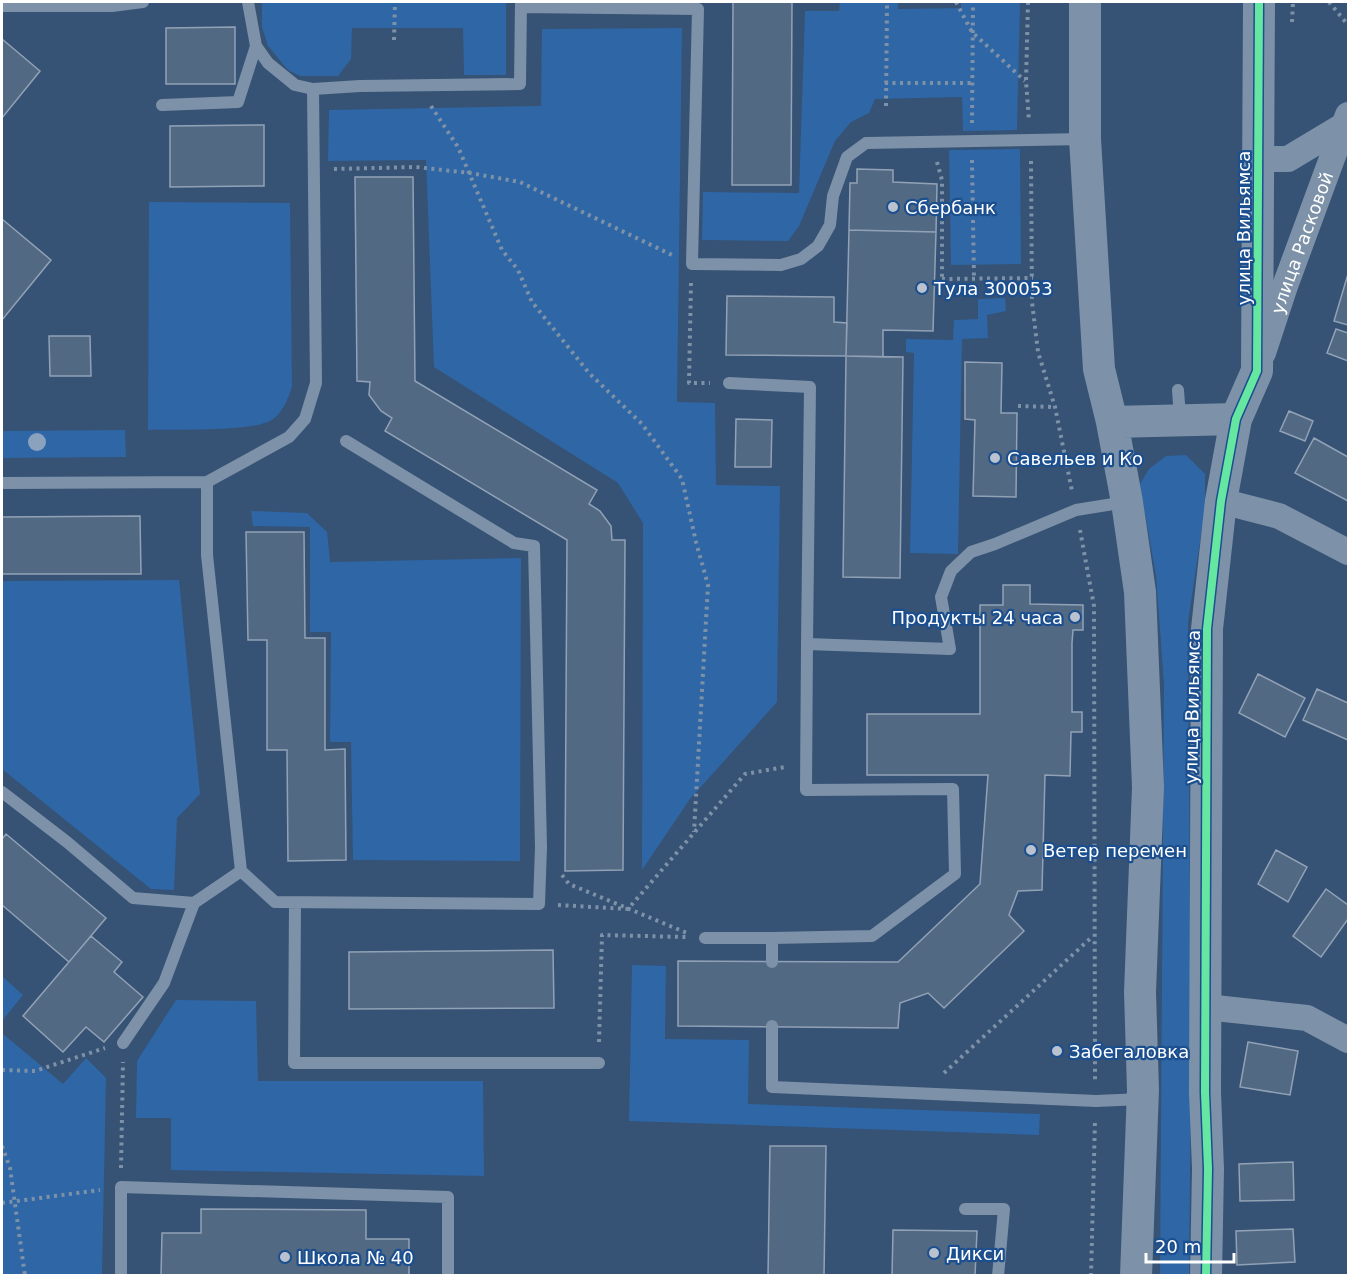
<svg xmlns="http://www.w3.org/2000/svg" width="1350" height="1277" viewBox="0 0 1350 1277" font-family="'DejaVu Sans',sans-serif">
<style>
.green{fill:#2f66a5}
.building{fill:#526984;stroke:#92a2b6;stroke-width:1.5}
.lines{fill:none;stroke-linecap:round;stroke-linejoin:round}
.path{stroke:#7d92a8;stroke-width:4;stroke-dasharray:3 4.5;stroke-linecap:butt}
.service{stroke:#7d92a8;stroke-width:12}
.minor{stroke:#7d92a8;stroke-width:26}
.tertiary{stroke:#7d92a8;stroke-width:32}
.cycleway-casing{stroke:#1b4f8f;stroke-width:11}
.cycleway{stroke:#66e7a1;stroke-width:8}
.tree{fill:#8aa2be}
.poi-dot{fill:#b9c2ce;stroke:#1b4f8f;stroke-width:2}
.labels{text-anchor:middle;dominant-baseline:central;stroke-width:4.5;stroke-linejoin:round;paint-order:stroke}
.poi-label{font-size:18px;fill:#fff;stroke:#1b4f8f;text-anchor:start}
.street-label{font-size:18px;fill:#fff;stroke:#1b4f8f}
</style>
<rect width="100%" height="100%" fill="#365274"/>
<path class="green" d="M262,2H506V75H464L463,28H352L351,59L338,76H300L288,70L268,46L262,27Z
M840,2H898V9L961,8V2H1020L1017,130L963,131L962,97L875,99L869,113L851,122L835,141L799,226L788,241L702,240L703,192L799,193L805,11H839Z
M682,28L677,402L715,403L716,485L780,486L777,702L690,799L642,870L643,523L618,483L434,367L426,160L328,161L329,110L541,106L542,29Z
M1020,149L1021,264L951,265L949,150Z
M149,202L290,203L292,387C288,399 282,415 270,421C248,432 175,429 148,430Z
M1005,298L1006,311L987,315L988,338L962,339L958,554L910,553L914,353L906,352V339L953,340L954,320L978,319V299Z
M125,430L126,457L2,458V431Z
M1186,455L1205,474V508L1188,622L1191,1077L1189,1275H1160L1164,684L1156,576L1140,484L1149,469L1166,456Z
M251,511L307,513L327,532L330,562L521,558L520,861L353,860L351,742H330L331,632H310V527L253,526Z
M179,580L200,794L177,818L174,890L151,889L2,769V581Z
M632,965L666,966L665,1039L749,1040L748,1104L1040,1114L1039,1135L629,1121Z
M2,976L23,995L2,1021Z
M176,1000L256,1001L258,1081H483L484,1176L171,1170V1118H136L137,1061Z
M2,1033L63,1084L86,1058L106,1078L102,1275H2Z"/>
<path class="building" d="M733,2H792L791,185H732Z
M235,27V84H166V28Z
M2,39L40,71L2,118Z
M264,125V186L170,187V126Z
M857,169L893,170V182L937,184L936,232L849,230L850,183H857Z
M355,177H413L415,381L597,490L589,504L600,511L611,526L612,540H625L623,870L565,871L567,540L385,431L392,418L381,411L369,395L370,382L357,381Z
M2,219L51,260L2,320Z
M849,230L936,232L933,331L883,330V357L846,356Z
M1348,274V325L1334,321Z
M727,296L834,297V322L847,323L846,356L726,355Z
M1336,329L1348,333V361L1327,353Z
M49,336H90L91,376H50Z
M846,356L903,357L900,578L843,577Z
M965,362L1002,363L1001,413H1017L1016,497L973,496L975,420L965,419Z
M1289,411L1313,421L1305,441L1280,431Z
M736,419L772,420L771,467H735Z
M1314,438L1348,457V501L1295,473Z
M140,516L141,574H2V517Z
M246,532H304L305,638H325V750L345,749L346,860L288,861L287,750H267V640H248Z
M1003,585H1030V604L1083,605V630H1073L1072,643V712H1082V732H1071L1070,776L1045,775L1042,890L1018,891L1009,915L1024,931L944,1008L928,993L900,1003L898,1028L678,1026V961L898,962L980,884L988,775H867V714H980V605H1003Z
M1258,674L1305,698L1285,737L1239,713Z
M1317,689L1348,703V740L1303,720Z
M6,834L106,918L69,962L2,905V839Z
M1276,850L1307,867L1288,902L1258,884Z
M1326,889L1348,905V919L1321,957L1293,936Z
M91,936L122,962L114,972L143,997L104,1042L86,1027L63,1052L23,1016Z
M553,950L554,1008L349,1009V952Z
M1248,1042L1298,1051L1290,1095L1240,1087Z
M770,1146H826L824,1276H768Z
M1293,1162L1294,1200L1240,1201L1239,1164Z
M201,1209L366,1210V1239H409V1276H161L162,1233H201Z
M1293,1229L1295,1262L1237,1265L1236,1231Z
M893,1230L977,1231L975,1276H892Z"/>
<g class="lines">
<path class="path" d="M956,2L972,32L1025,81
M1028,2L1026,81L1029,121
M1329,2L1348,25
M1292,22L1293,2
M394,40L395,2
M885,83H972
M431,106L458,147L502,250L518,270L532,302L589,373L642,424L682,479L696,542L708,585L694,832
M886,106L887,2
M972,123L973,2
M972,160L974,279
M1031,161L1032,302L1038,352L1055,407L1072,491
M937,162L942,180V280
M334,169L416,167L470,173L520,182L672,255
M942,279L1033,278
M691,283L689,383H710
M1018,406L1055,407
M1080,530L1094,606L1095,1080
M562,875L569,884L687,933
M558,905L628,909L745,774L785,767
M599,1042L602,935L686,937
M2,1070L35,1071L105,1048
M944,1073L1093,936
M2,1146L10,1168L25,1276
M121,1168L123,1062
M2,1203L100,1190
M1091,1276L1095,1120"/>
<path class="service" d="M248,2L256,46L268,63L295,85L313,89L360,86L520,84L521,2
M2,6H112L143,2
M521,7L698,9L692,264L781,265L801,259L818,246L830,225L833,196L847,157L866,143L1084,139
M162,105L238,102L256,46
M729,383L810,387L807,644L950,649L941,597L951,571L971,552L995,544L1076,510L1126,502
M1178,390L1180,418
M2,483L207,482L289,437L305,419L316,383L313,89
M2,792L67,842L133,898L194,903L241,871L207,555V482
M241,871L275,902L539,904L541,847L534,546L514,543L346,441
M295,903L294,1063H599
M705,938H772
M772,962V938L872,936L955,874L953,789L806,790L807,644
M772,1026V1087L1096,1101L1142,1099
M123,1043L164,983L194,903
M965,1209H1004L998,1276
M121,1276V1187L448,1197V1276"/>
<g class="minor">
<path d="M1258,159H1288L1348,123"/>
<path id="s1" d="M1263,353L1285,286L1348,115"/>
<path d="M1221,501L1279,516L1348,552"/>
<path d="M1206,1007L1307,1018L1348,1040"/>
</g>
<path class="tertiary" d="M1085,2V139L1099,369L1112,422L1127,502L1140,592L1148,787L1140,992L1143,1090L1136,1276
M1112,422L1236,419
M1206,1276L1208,1169L1205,1092L1207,629L1221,501L1236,419L1257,371L1259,2"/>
<g class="cycleway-casing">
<path id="cycleway" d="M1206,1276L1208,1169L1205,1092L1207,629L1221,501L1236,419L1257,371L1259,2"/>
</g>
<use href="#cycleway" class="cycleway"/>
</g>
<circle class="tree" cx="37" cy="442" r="9"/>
<g class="poi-dot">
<circle cx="893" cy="207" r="6"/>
<circle cx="922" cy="288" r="6"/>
<circle cx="995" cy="458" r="6"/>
<circle cx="1075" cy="617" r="6"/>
<circle cx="1031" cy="850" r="6"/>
<circle cx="1057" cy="1051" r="6"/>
<circle cx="934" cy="1253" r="6"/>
<circle cx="285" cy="1257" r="6"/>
</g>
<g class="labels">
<g class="poi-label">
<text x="905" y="207">Сбербанк</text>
<text x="934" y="288">Тула 300053</text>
<text x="1007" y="458">Савельев и Ко</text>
<text x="1063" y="617" text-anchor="end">Продукты 24 часа</text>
<text x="1043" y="850">Ветер перемен</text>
<text x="1069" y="1051">Забегаловка</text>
<text x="946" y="1253">Дикси</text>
<text x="297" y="1257">Школа № 40</text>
</g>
<g class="street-label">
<text transform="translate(1243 228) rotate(-90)">улица Вильямса</text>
<text stroke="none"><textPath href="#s1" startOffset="117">улица Расковой</textPath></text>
<text transform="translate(1192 707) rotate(-89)">улица Вильямса</text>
</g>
</g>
<rect width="1350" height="1277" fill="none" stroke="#ffffff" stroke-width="6"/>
<path d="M1146 1253v9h88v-9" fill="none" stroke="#ffffff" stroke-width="3"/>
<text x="1155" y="1253" font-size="18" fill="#ffffff" stroke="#1b4f8f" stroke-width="4.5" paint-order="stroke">20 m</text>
</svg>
